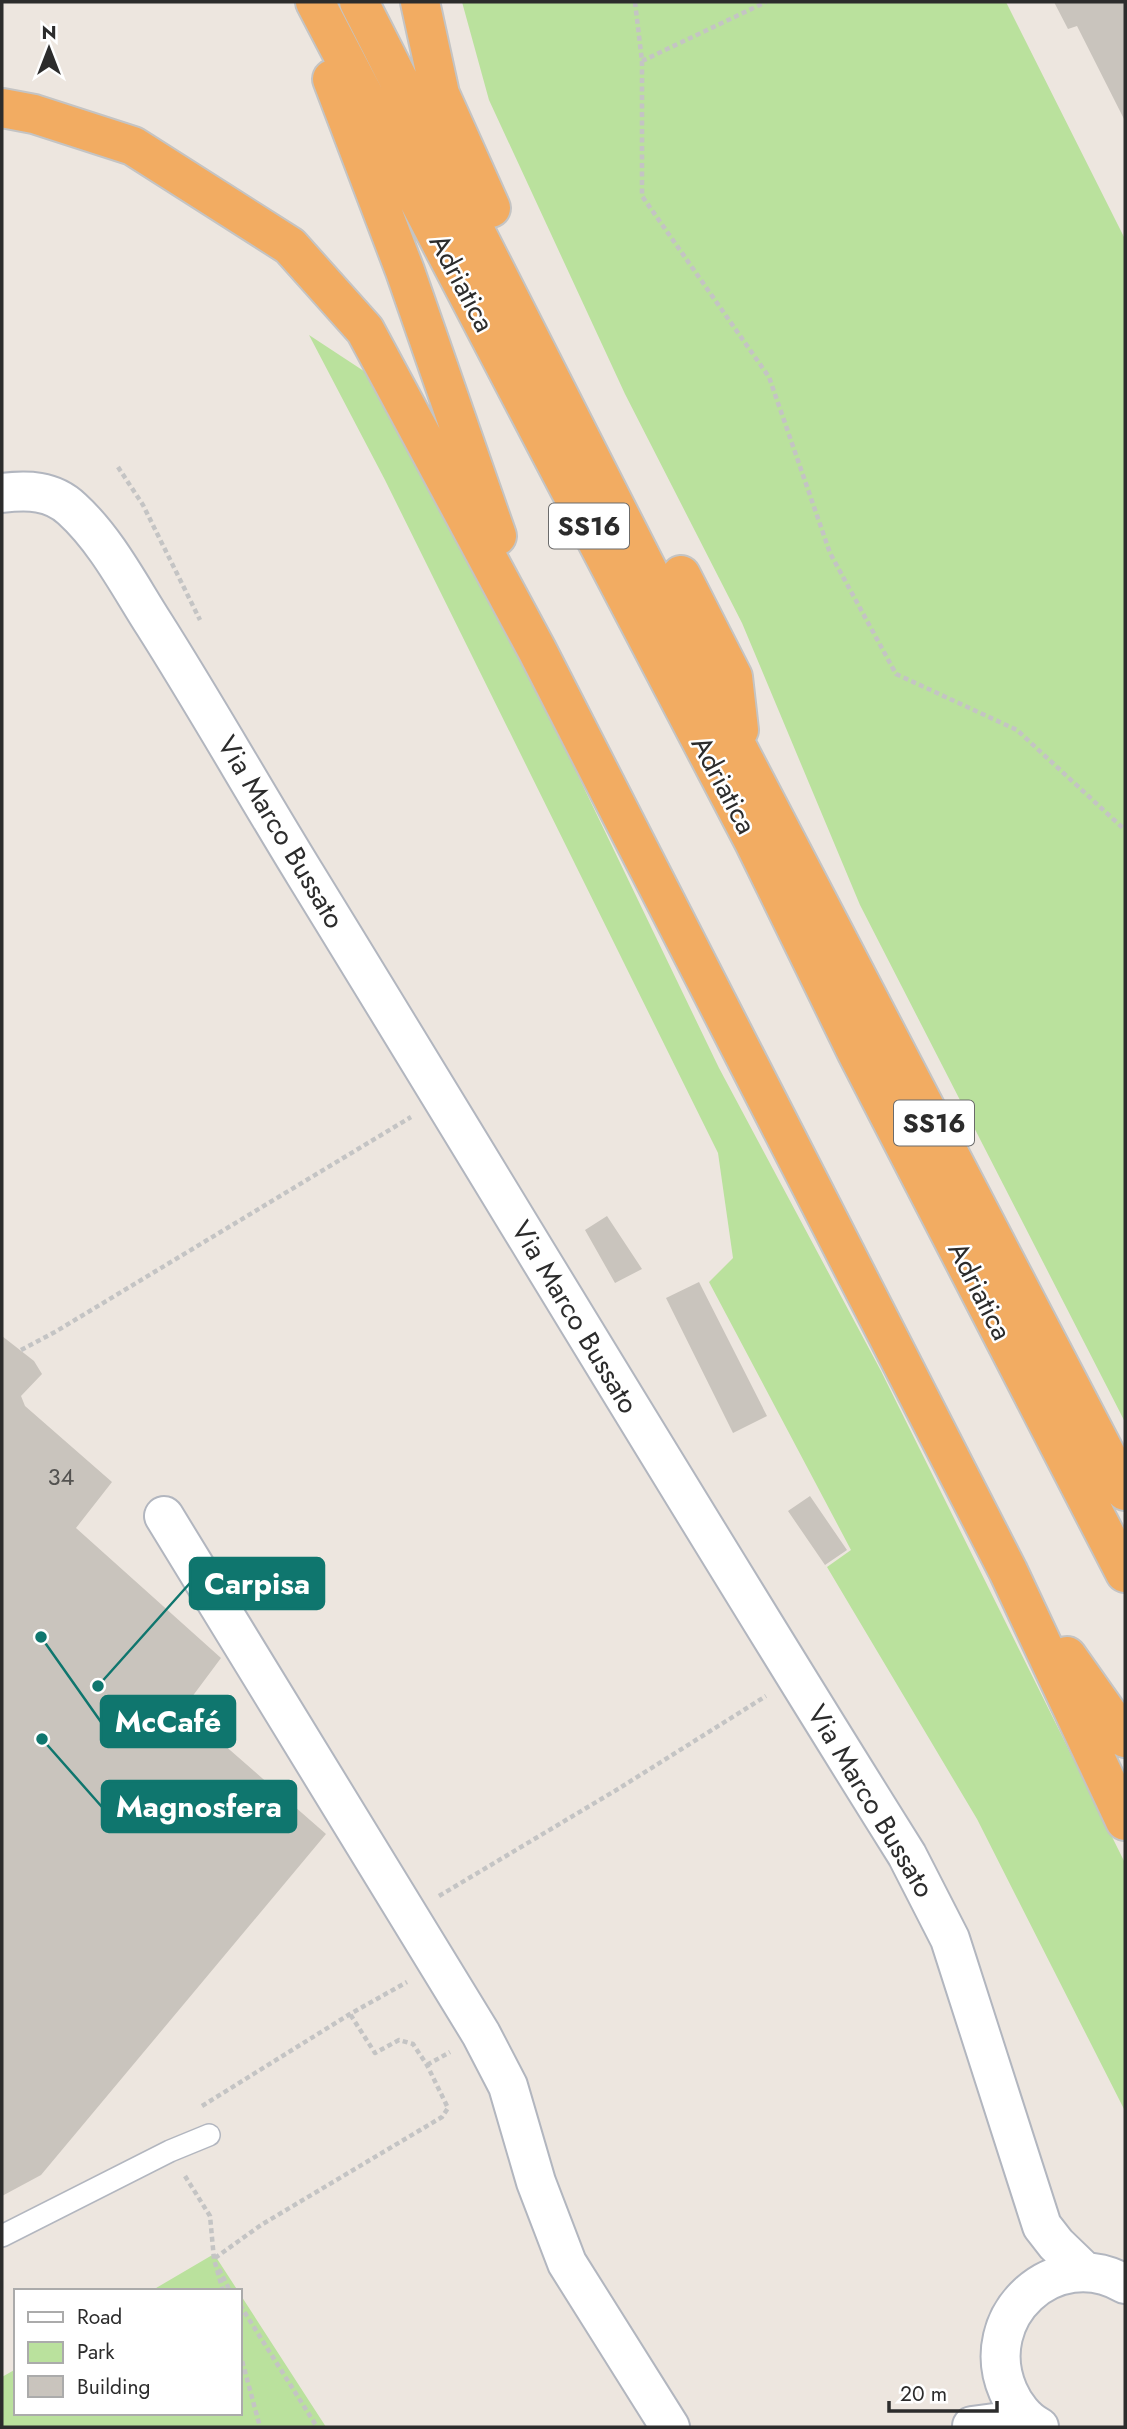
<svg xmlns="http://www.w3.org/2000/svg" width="1127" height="2429" viewBox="0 0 1127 2429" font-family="Jost,sans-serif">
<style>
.green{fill:#bae19d}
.building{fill:#c9c4bd}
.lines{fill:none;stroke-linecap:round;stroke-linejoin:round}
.service-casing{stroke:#b2b6bf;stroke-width:24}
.minor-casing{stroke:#b2b6bf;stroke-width:42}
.trunk-casing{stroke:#c4c4c4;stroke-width:42}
.path{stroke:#c4c4c4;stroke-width:4.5;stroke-dasharray:5 3.5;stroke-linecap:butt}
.service{stroke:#fff;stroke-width:21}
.minor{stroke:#fff;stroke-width:38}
.trunk{stroke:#f2ac62;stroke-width:38}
.labels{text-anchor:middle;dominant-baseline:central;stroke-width:5;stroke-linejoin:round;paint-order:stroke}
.number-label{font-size:24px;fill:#535250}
.shield{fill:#fff;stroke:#6b6b6b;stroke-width:2}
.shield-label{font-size:26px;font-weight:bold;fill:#2c2c2c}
.street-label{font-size:28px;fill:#2c2c2c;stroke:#fff}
.leader{fill:none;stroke:#0f766e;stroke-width:2.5}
.callout-dot{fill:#0f766e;stroke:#fff;stroke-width:2.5}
.callout{fill:#0f766e;stroke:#0f766e;stroke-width:2.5}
.callout-label{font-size:30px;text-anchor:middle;font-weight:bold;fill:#fff}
</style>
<rect width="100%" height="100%" fill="#ede6df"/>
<path class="green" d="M462,2H1006L1125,239V1422L860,905L742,623L625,394L489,100Z
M309,335L379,381L462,535L719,1068L881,1371L1125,1863V2111L977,1819L827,1567L851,1550L709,1282L733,1258L718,1153L385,480Z
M214,2254L238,2291H151Z
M240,2294L326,2427H2V2377L16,2369V2413H240Z"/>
<path class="building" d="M1054,2H1125V121L1077,26L1068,29Z
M607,1216L642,1269L615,1283L585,1230Z
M699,1282L767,1416L733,1433L666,1298Z
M2,1336L34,1361L42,1374L21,1396L25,1406L112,1482L76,1528L221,1658L183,1709L326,1834L41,2175L2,2196Z
M810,1496L847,1550L825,1565L788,1511Z"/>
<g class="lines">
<g class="service-casing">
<path id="service" d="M2,2236L170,2151L209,2135"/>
</g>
<g class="minor-casing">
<path id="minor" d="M2,493C27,490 52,490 72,509C106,540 129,585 154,624C206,706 254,791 305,874C506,1201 703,1530 907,1855L950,1939L1042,2226L1056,2244L1085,2272
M164,1516L481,2034L508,2086L536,2182L567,2263L670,2427
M972,2426L1002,2422L1033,2424
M1039,2427C1025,2420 1014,2405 1008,2391C976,2317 1054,2243 1125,2284"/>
</g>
<g class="trunk-casing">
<path id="trunk" d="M315,2L754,842L857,1053L1125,1573
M359,2L742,756L1125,1491
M420,2L440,94L491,208
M332,79L405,271L497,536
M2,108L34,114L133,146L290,246L365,330L537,650L1008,1571L1125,1821
M681,575L733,677L739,730
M1067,1656L1125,1738"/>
</g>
<path class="path" d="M635,2L642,61V196L769,377L830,553L896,674L1017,730L1125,830
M642,61L766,2
M118,467L143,505L200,620
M21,1350L55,1332L411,1117
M439,1896L618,1789L766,1696
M427,2065L450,2052
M202,2106L350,2014L407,1982
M185,2176L210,2216L214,2259L223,2291
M215,2258L261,2225L442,2117L448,2108L427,2065L413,2044L399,2040L375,2053L350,2014
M219,2269L230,2291
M240,2305L317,2427
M240,2353L260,2427"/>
<use href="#service" class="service"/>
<use href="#minor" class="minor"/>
<use href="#trunk" class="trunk"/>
</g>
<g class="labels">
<g class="number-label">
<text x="61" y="1476">34</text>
</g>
<g class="shield">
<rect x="549" y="503.5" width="80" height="45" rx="5"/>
<rect x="894" y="1100.5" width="80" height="45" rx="5"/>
</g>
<g class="shield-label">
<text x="589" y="526">SS16</text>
<text x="934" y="1123">SS16</text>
</g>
<g class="street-label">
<text transform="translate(462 283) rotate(62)">Adriatica</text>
<text transform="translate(724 785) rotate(62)">Adriatica</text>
<text transform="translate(281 832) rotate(59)">Via Marco Bussato</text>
<text transform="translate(980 1291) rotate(63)">Adriatica</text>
<text transform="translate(575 1317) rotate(59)">Via Marco Bussato</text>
<text transform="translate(871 1801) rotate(59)">Via Marco Bussato</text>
</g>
</g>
<path class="leader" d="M98 1686L190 1583M41 1637L101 1722M42 1739L102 1807"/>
<g class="callout-dot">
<circle cx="98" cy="1686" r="7"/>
<circle cx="41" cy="1637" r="7"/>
<circle cx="42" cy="1739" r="7"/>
</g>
<g class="callout">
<rect x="190" y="1558" width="134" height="51" rx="7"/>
<rect x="101" y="1696" width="134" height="51" rx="7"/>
<rect x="102" y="1781" width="194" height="51" rx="7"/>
</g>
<g class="callout-label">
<text x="257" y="1594">Carpisa</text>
<text x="168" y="1732">McCafé</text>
<text x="199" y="1817">Magnosfera</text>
</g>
<rect width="1127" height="2429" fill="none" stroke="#2c2c2c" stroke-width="7"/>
<rect x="14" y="2289" width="228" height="126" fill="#ffffff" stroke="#ababab" stroke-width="2"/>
<rect x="28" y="2312" width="35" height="10" fill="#ffffff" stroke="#ababab" stroke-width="2"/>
<text x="77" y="2324" font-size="21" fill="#2c2c2c">Road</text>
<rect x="28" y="2342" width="35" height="21" fill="#bae19d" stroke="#ababab" stroke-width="2"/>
<text x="77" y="2359" font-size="21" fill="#2c2c2c">Park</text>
<rect x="28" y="2376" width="35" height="21" fill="#c9c4bd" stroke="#ababab" stroke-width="2"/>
<text x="77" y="2394" font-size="21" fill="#2c2c2c">Building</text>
<g transform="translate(49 49)" stroke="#ffffff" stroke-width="5" paint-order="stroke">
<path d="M0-5L12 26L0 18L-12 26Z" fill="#2c2c2c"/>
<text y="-10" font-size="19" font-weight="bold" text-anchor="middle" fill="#2c2c2c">N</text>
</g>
<path d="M889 2401v10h108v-10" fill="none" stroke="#2c2c2c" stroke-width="3.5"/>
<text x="900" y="2401" font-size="21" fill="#2c2c2c" stroke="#ffffff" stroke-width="5" paint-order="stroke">20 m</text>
</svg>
